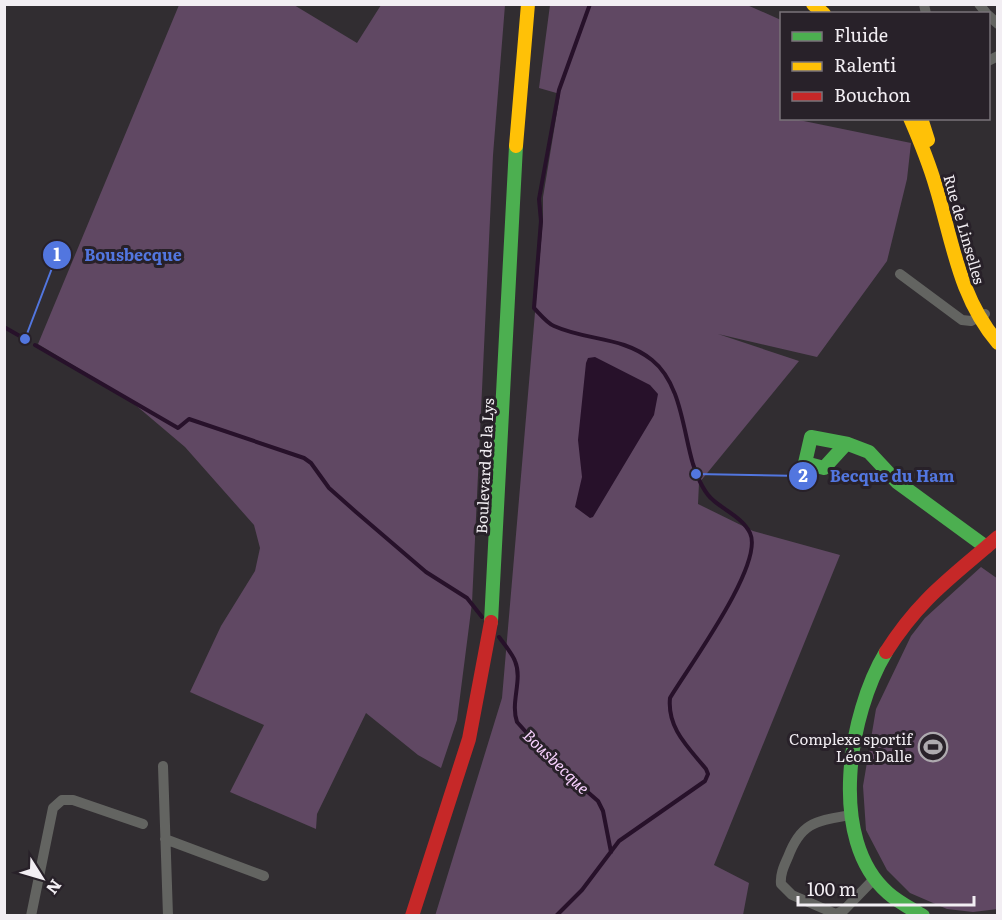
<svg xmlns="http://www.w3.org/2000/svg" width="1002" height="920" viewBox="0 0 1002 920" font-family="Literata,serif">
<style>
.green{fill:#604863}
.water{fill:#27112a}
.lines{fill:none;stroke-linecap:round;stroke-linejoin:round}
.stream{stroke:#27112a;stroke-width:4}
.street{stroke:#636461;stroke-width:10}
.fast{stroke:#4caf50;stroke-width:14}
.slow{stroke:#ffc107;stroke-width:14}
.jam{stroke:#c62828;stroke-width:14}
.labels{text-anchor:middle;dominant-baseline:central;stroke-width:6;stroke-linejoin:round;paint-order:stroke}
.street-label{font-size:15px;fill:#f2eef3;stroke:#282129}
.poi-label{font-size:15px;fill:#f2eef3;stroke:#282129;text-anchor:end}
.water-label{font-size:16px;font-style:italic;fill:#f9d2ff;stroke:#282129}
.leader{fill:none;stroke:#5276df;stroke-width:2}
.callout-dot{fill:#5276df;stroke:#282129;stroke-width:2}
.mark-label{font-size:18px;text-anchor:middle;font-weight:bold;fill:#fff}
.callout-label{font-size:16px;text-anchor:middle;font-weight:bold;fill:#5276df;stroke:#282129;stroke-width:6;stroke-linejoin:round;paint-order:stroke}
</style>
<rect width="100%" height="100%" fill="#312d31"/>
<path class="green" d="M179,5H294L357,43L381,5H505L493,155L472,603L457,720L441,768L418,755L366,713L317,814L316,829L230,792L264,725L190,692L221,626L255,571L260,548L254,525L185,447L126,397L38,344Z
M550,5H747L781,20L782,118L794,119L911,143L907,179L887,261L817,357L718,334L799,361L699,483L698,504L753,531L840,555L714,865L749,883L743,915L435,916L502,698L543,219V197L560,94L539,88Z
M981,567L998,579V909L973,912L947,909L910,893L887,870L866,830L863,786L876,709L911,636L925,618Z"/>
<path class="water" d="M595,357L650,385L658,394L654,415L593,517L590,518L575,507L582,477L578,440L586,363L588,358Z"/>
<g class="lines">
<path class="stream" d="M4,327L25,339
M35,345L178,428L189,419L304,458L311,463L329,488L356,512L426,572L467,598L482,617
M499,637C504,644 512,653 515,661C523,680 510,702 517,722L551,760L598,801L603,811L611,852
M556,916L582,890L619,841L705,781L708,774L706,769C688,747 667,728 670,698C687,669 765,564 750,533C743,518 724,510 713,500C703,492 697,476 693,464C683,431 681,383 652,360C622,336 587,341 554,326C547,323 540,314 534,308L541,221L539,199L559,90L590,4"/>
<path class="street" d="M924,4L926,14
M979,4L987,14
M988,15L998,24
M988,61L998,56
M900,274L962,320L971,321L985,314
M163,766L168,916
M850,815C816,821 801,822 788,857C784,866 780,874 781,884L792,895L836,914L844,910L875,878
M165,839L264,876
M31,916L53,808L62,800H73L143,824"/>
<path class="fast" d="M845,445L824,468L805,463L811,437L848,444L869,452L897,482L986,547
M491,622L516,146
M886,652C849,713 827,840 888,893C898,902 912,909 923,916"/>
<path class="slow" d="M813,4L824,14
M910,118C920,141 929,163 936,187C953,243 959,297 998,343
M921,118L928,140
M516,146L528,4"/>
<path class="jam" d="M886,652C920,598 952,577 998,537
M412,916L469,739L491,622"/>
</g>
<defs>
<g id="stadium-ring" transform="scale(1.5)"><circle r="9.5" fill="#282129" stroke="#aeaaaf" stroke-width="1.5"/><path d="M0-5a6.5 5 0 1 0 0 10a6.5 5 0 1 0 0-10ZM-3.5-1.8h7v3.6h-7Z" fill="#aeaaaf"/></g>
</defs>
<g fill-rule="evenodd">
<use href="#stadium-ring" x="933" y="747"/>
</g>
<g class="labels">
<g class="street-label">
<text transform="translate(965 229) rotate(74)">Rue de Linselles</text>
<text transform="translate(484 466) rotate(-87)">Boulevard de la Lys</text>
</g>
<g class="poi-label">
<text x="912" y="738">Complexe sportif<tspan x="912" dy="17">Léon Dalle</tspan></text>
</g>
<g class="water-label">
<text transform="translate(557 761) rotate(44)">Bousbecque</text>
</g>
</g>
<path class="leader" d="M25 339L57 255M696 474L803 476"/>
<g class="callout-dot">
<circle cx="25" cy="339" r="6"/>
<circle cx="696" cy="474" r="6"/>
<circle cx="57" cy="255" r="15"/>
<circle cx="803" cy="476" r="15"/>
</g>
<g class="mark-label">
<text x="57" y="261">1</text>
<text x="803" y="482">2</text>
</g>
<g class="callout-label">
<text x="133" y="261">Bousbecque</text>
<text x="892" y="482">Becque du Ham</text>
</g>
<rect width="1002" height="920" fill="none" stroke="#f2eef3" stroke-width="12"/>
<rect x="780" y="12" width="210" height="108" fill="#282129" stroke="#79737a" stroke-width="1.5"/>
<rect x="792" y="32" width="30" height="9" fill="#4caf50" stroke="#79737a" stroke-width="1.5"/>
<text x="834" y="42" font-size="18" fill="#f2eef3">Fluide</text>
<rect x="792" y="62" width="30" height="9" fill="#ffc107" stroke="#79737a" stroke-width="1.5"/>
<text x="834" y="72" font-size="18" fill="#f2eef3">Ralenti</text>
<rect x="792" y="92" width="30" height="9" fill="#c62828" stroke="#79737a" stroke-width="1.5"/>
<text x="834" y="102" font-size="18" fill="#f2eef3">Bouchon</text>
<g transform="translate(42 878) rotate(127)" stroke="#282129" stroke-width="4.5" paint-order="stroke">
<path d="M0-4.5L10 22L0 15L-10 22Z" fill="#f2eef3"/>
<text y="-9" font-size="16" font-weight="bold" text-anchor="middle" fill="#f2eef3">N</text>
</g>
<path d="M798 896v9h176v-9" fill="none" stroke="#f2eef3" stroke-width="3"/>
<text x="807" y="896" font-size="18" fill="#f2eef3" stroke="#282129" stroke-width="4.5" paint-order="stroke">100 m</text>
</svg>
